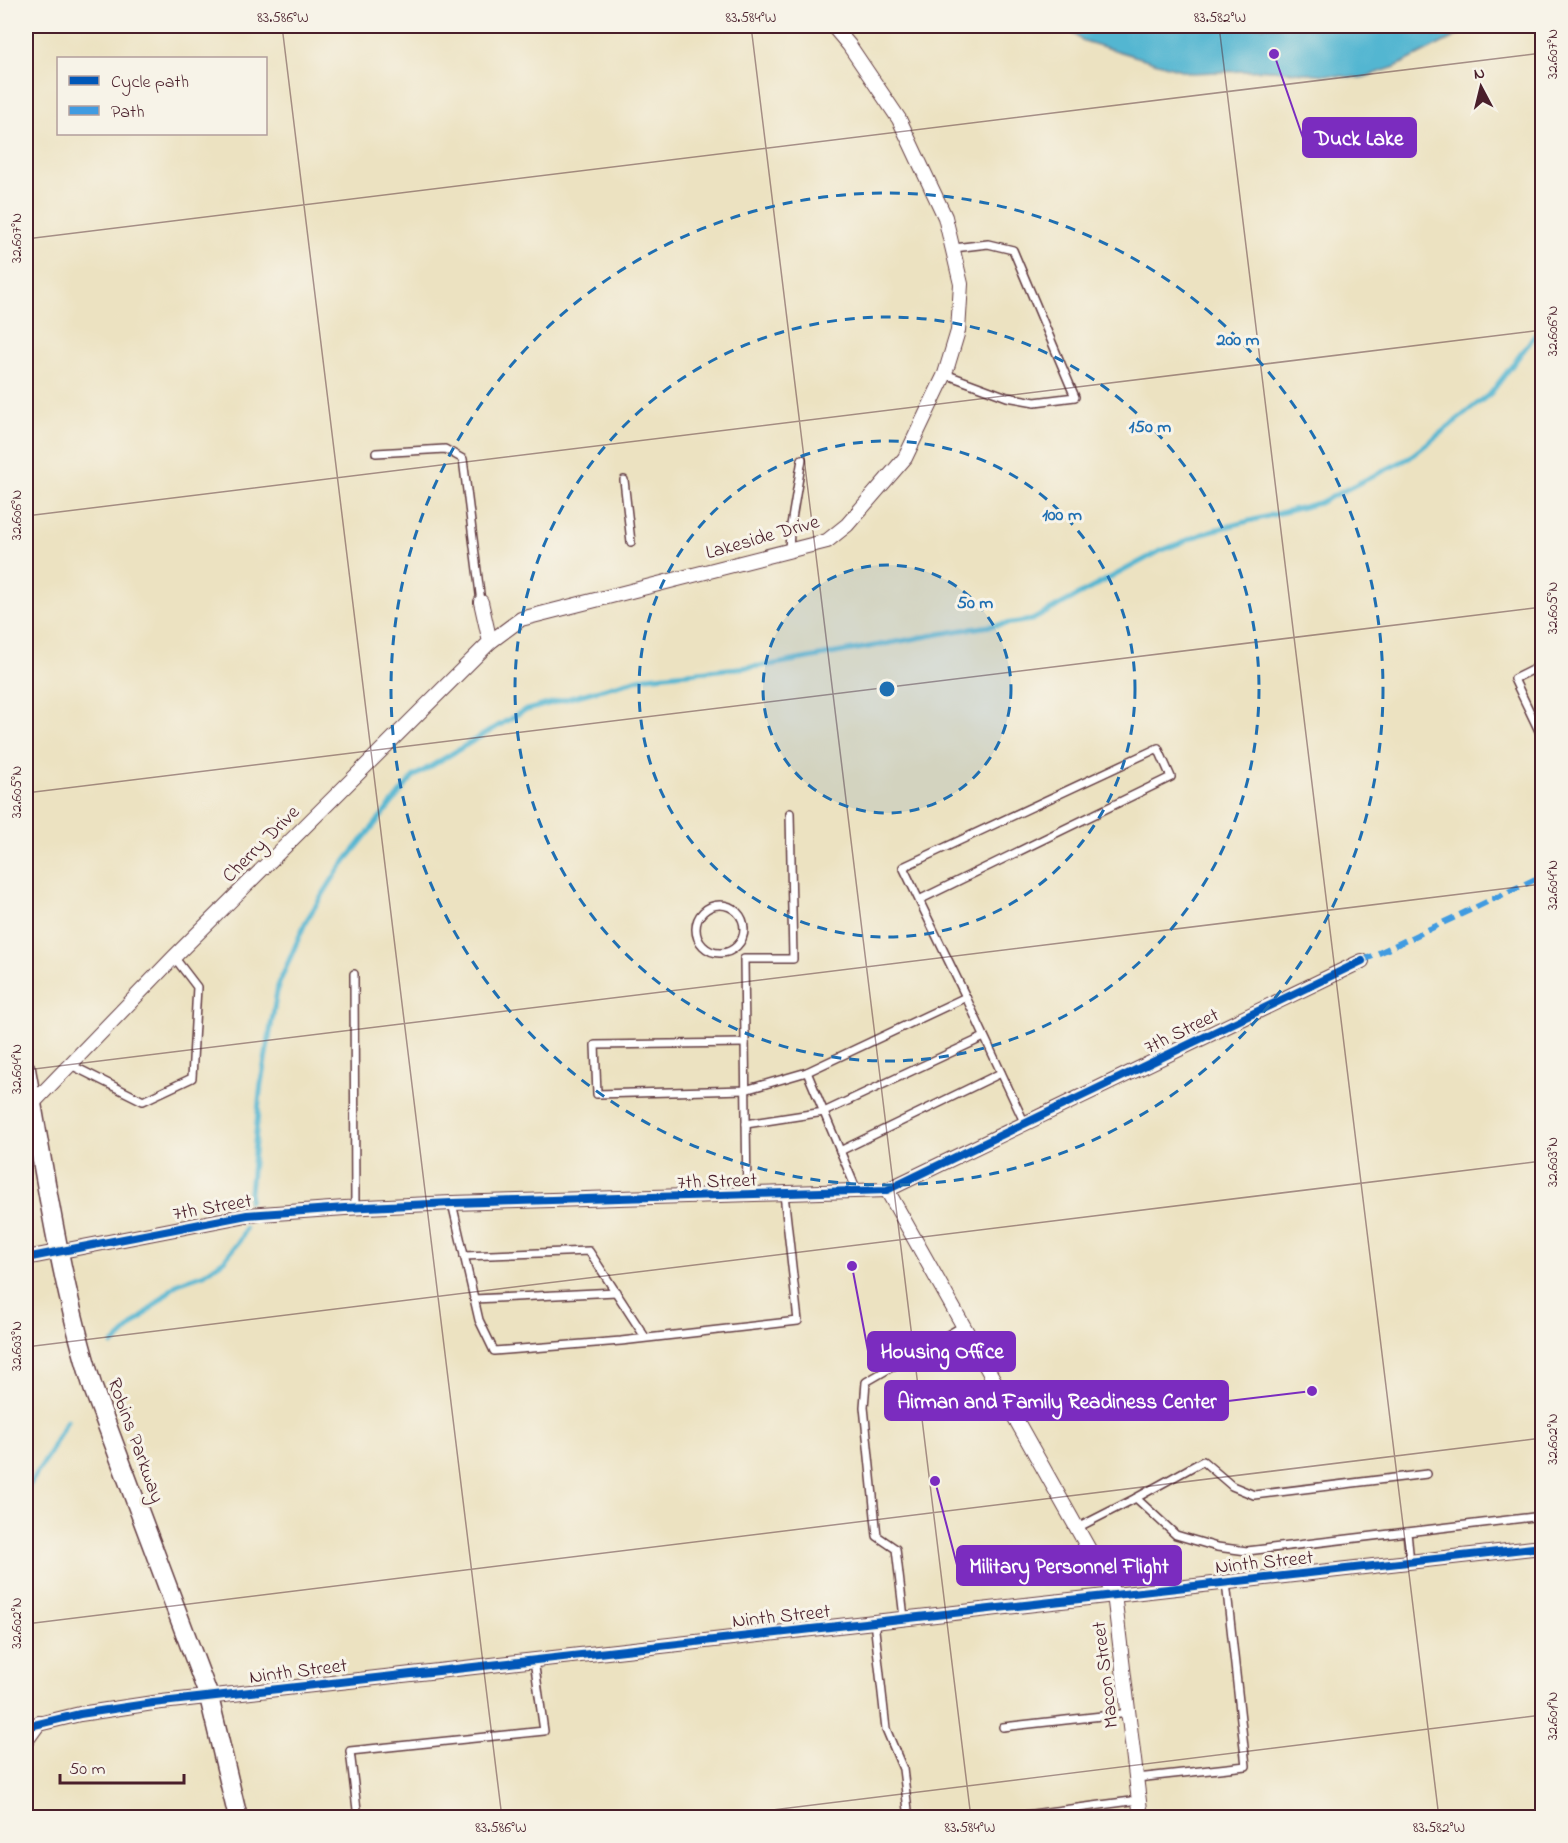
<svg xmlns="http://www.w3.org/2000/svg" width="1568" height="1843" font-family="'Indie Flower',sans-serif">
  <style>
    .water { fill: #53b6d1; stroke: #4e6a7e; stroke-width: 1.5 }
    .lines { fill: none; stroke-linecap: round; stroke-linejoin: round }
    .stream { stroke: #53b6d1; stroke-width: 5 }
    .lane-casing { stroke: #623c42; stroke-width: 10 }
    .street-casing { stroke: #623c42; stroke-width: 16 }
    .secondary-casing { stroke: #623c42; stroke-width: 21 }
    .lane { stroke: #fff; stroke-width: 7 }
    .street { stroke: #fff; stroke-width: 14 }
    .secondary { stroke: #fff; stroke-width: 18 }
    .quiet { stroke: #409be1; stroke-width: 6; stroke-dasharray: 12 6; stroke-linecap: butt }
    .cycleway-casing { stroke: #f7f3e8; stroke-width: 11 }
    .cycleway { stroke: #0057b8; stroke-width: 8 }
    .ticks { fill: none; stroke: #4a1f2b; stroke-width: 1.5; stroke-opacity: 0.45 }
    .ring { fill: none; stroke: #1f6fb2; stroke-width: 3; stroke-dasharray: 10 8 }
    .labels { text-anchor: middle; stroke-width: 6; stroke-linejoin: round; paint-order: stroke }
    .street-label { font-size: 20px; fill: #4a1f2b; stroke: #f7f3e8 }
    .centre { fill: #1f6fb2; stroke: #f7f3e8; stroke-width: 3 }
    .ring-label { font-size: 18px; text-anchor: middle; font-weight: bold; fill: #1f6fb2; stroke: #f7f3e8; stroke-width: 6; stroke-linejoin: round; paint-order: stroke }
    .leader { fill: none; stroke: #7b2cbf; stroke-width: 2 }
    .callout-dot { fill: #7b2cbf; stroke: #f7f3e8; stroke-width: 2 }
    .callout { fill: #7b2cbf; stroke: #7b2cbf; stroke-width: 2 }
    .callout-label { font-size: 21px; text-anchor: middle; font-weight: bold; fill: #fff }
    .neatline { fill: none; stroke: #4a1f2b; stroke-width: 2 }
    .ticks-label { font-size: 15px; text-anchor: middle; fill: #4a1f2b }
  </style>
  <rect width="100%" height="100%" fill="#f7f3e8"/>
  <filter id="ink" filterUnits="userSpaceOnUse"><feTurbulence type="fractalNoise" baseFrequency=".0167" numOctaves="2"/><feDisplacementMap in="SourceGraphic" scale="12" xChannelSelector="R" yChannelSelector="G"/><feConvolveMatrix kernelMatrix="1 2 1 2 8 2 1 2 1" color-interpolation-filters="sRGB"/></filter>
  <filter id="wash" filterUnits="userSpaceOnUse"><feTurbulence type="fractalNoise" baseFrequency=".008" numOctaves="4" result="noise"/><feDisplacementMap in="SourceGraphic" scale="24" xChannelSelector="R" yChannelSelector="G"/><feGaussianBlur stdDeviation="1.35" result="paint"/><feColorMatrix in="noise" values="0 0 0 0 0 0 0 0 0 0 0 0 0 0 0 0 0 1.4 0 .05"/><feComposite in="paint" operator="in"/></filter>
  <g filter="url(#wash)">
    <rect width="100%" height="100%" fill="#ece2c1"/>
    <path class="water" d="M1065 26H1476L1395 67 1362 78 1272 70 1191 73 1081 40Z"/>
    <g class="lines">
      <g class="stream">
        <path d="M249 1201 261 1083 278 986 306 921 339 869 413 777 523 711 646 677 770 665 956 631 1032 620 1160 551 1210 531 1319 503 1409 458 1491 393 1542 326"/>
        <path d="M112 1345 178 1283 204 1274 224 1260 240 1240 245 1229"/>
        <path d="M26 1491 51 1450 67 1420"/>
      </g>
    </g>
  </g>
  <g filter="url(#ink)">
    <g class="lines">
      <defs>
        <g id="lane">
          <path d="M945 374 1007 397 1035 402 1075 397 1013 250 988 244 954 248"/>
          <path d="M376 453 445 449 463 459 481 602"/>
          <path d="M624 480 631 542"/>
          <path d="M789 552 790 531 802 459"/>
          <path d="M1542 665 1514 679 1542 737"/>
          <path d="M919 900 1171 777 1158 748 903 867 966 997"/>
          <circle cx="720" cy="929" r="24"/>
          <path d="M354 974 355 1208"/>
          <path d="M745 1043 595 1045 597 1094 745 1090 807 1072 966 997 1025 1124"/>
          <path d="M71 1065 143 1101 192 1078 197 987 174 957"/>
          <path d="M807 1072 857 1191"/>
          <path d="M746 1124 824 1112 984 1037"/>
          <path d="M840 1151 1001 1073"/>
          <path d="M747 1196 744 959H793L790 813"/>
          <path d="M452 1203 479 1320 494 1351 621 1341 798 1321 784 1194"/>
          <path d="M464 1256 589 1251 645 1337"/>
          <path d="M474 1299 616 1292"/>
          <path d="M1136 1498 1203 1461 1232 1486 1254 1495 1427 1474"/>
          <path d="M1077 1528 1136 1498 1176 1535 1217 1547 1247 1551 1407 1532"/>
          <path d="M1410 1562 1407 1532 1542 1516"/>
          <path d="M904 1618 896 1549 877 1536 864 1407 866 1382 963 1326"/>
          <path d="M874 1621 886 1729 903 1769 909 1818"/>
          <path d="M1003 1727 1129 1713"/>
          <path d="M1137 1778 1246 1766 1226 1582"/>
          <path d="M358 1818 350 1751 544 1731 534 1660"/>
          <path d="M1001 1818 1139 1800"/>
        </g>
        <g id="street">
          <path d="M490 642 521 619 827 541 847 525 905 458 945 374 958 331 961 284 945 217 899 119 849 45 833 26"/>
          <path d="M32 1104 174 957 490 642 481 602"/>
          <path d="M887 1190 1114 1594 1141 1818"/>
          <path d="M26 1258 247 1215 345 1208 452 1203 887 1190 1362 961"/>
          <path d="M26 1727 80 1714 153 1703 1542 1547"/>
          <path d="M26 1741 39 1723"/>
        </g>
        <path id="secondary" d="M26 1069C45 1176 61 1285 93 1388L209 1697 238 1818"/>
      </defs>
      <use href="#lane" class="lane-casing"/>
      <use href="#street" class="street-casing"/>
      <use href="#secondary" class="secondary-casing"/>
      <use href="#lane" class="lane"/>
      <use href="#street" class="street"/>
      <use href="#secondary" class="secondary"/>
      <path class="quiet" d="M1362 961 1542 876"/>
      <defs>
        <g id="cycleway">
          <path d="M26 1258 247 1215 345 1208 452 1203 887 1190 1362 961"/>
          <path d="M26 1727 80 1714 153 1703 1542 1547"/>
        </g>
      </defs>
      <use href="#cycleway" class="cycleway-casing"/>
      <use href="#cycleway" class="cycleway"/>
    </g>
  </g>
  <path class="ticks" d="M282 26 502 1818M751 26 971 1818M1219 26 1439 1818M26 239 1542 53M26 516 1542 330M26 793 1542 607M26 1070 1542 884M26 1347 1542 1161M26 1624 1542 1438M26 1759 33 1818M707 1818 1542 1715"/>
  <circle cx="887" cy="689" r="124" fill="#1f6fb2" fill-opacity=".12"/>
  <g class="ring">
    <circle cx="887" cy="689" r="124"/>
    <circle cx="887" cy="689" r="248"/>
    <circle cx="887" cy="689" r="372"/>
    <circle cx="887" cy="689" r="496"/>
  </g>
  <g class="labels">
    <g class="street-label">
      <text transform="translate(762 536) rotate(-16)" y="7">Lakeside Drive</text>
      <text transform="translate(260 843) rotate(-45)" y="7">Cherry Drive</text>
      <text transform="translate(1181 1030) rotate(-26)" y="7">7th Street</text>
      <text transform="translate(717 1180) rotate(-2)" y="7">7th Street</text>
      <text transform="translate(212 1206) rotate(-10)" y="7">7th Street</text>
      <text transform="translate(137 1440) rotate(70)" y="7">Robins Parkway</text>
      <text transform="translate(1264 1561) rotate(-6)" y="7">Ninth Street</text>
      <text transform="translate(781 1615) rotate(-6)" y="7">Ninth Street</text>
      <text transform="translate(298 1670) rotate(-7)" y="7">Ninth Street</text>
      <text transform="translate(1104 1675) rotate(-97)" y="7">Macon Street</text>
    </g>
  </g>
  <circle cx="887" cy="689" r="9" class="centre"/>
  <g class="ring-label">
    <text x="1238" y="345">200 m</text>
    <text x="1150" y="432">150 m</text>
    <text x="1062" y="520">100 m</text>
    <text x="975" y="608">50 m</text>
  </g>
  <path class="leader" d="M1274 54L1303 138M852 1266L868 1351M1312 1391L1228 1401M935 1481L957 1565"/>
  <g class="callout-dot">
    <circle cx="1274" cy="54" r="6"/>
    <circle cx="852" cy="1266" r="6"/>
    <circle cx="1312" cy="1391" r="6"/>
    <circle cx="935" cy="1481" r="6"/>
  </g>
  <g class="callout">
    <rect x="1303" y="118" width="113" height="39" rx="6"/>
    <rect x="868" y="1332" width="147" height="39" rx="6"/>
    <rect x="885" y="1381" width="343" height="39" rx="6"/>
    <rect x="957" y="1546" width="224" height="39" rx="6"/>
  </g>
  <g class="callout-label">
    <text x="1359" y="145">Duck Lake</text>
    <text x="942" y="1358">Housing Office</text>
    <text x="1057" y="1408">Airman and Family Readiness Center</text>
    <text x="1069" y="1573">Military Personnel Flight</text>
  </g>
  <rect width="1568" height="1843" fill="none" stroke="#f7f3e8" stroke-width="66"/>
  <rect x="57" y="57" width="210" height="78" fill="#f7f3e8" stroke="#b29e9c" stroke-width="1.5"/>
  <rect x="69" y="76" width="30" height="9" fill="#0057b8" stroke="#b29e9c" stroke-width="1.5"/>
  <text x="111" y="87" font-size="18" fill="#4a1f2b">Cycle path</text>
  <rect x="69" y="106" width="30" height="9" fill="#409be1" stroke="#b29e9c" stroke-width="1.5"/>
  <text x="111" y="117" font-size="18" fill="#4a1f2b">Path</text>
  <g transform="translate(1481 87) rotate(353)" stroke="#f7f3e8" stroke-width="4.5" paint-order="stroke">
  <path d="M0-4.5L10 22L0 15L-10 22Z" fill="#4a1f2b"/>
  <text y="-9" font-size="16" font-weight="bold" text-anchor="middle" fill="#4a1f2b">N</text>
  </g>
  <path d="M60 1774v9h124v-9" fill="none" stroke="#4a1f2b" stroke-width="3"/>
  <text x="69" y="1774" font-size="18" fill="#4a1f2b" stroke="#f7f3e8" stroke-width="4.5" paint-order="stroke">50 m</text>
  <rect x="33" y="33" width="1502" height="1777" class="neatline"/>
  <g class="ticks-label">
    <text x="283" y="22">83.586°W</text>
    <text x="751" y="22">83.584°W</text>
    <text x="1220" y="22">83.582°W</text>
    <text transform="translate(1552 54) rotate(-90)" y="5">32.607°N</text>
    <text transform="translate(16 238) rotate(-90)" y="5">32.607°N</text>
    <text transform="translate(1552 331) rotate(-90)" y="5">32.606°N</text>
    <text transform="translate(16 515) rotate(-90)" y="5">32.606°N</text>
    <text transform="translate(1552 608) rotate(-90)" y="5">32.605°N</text>
    <text transform="translate(16 792) rotate(-90)" y="5">32.605°N</text>
    <text transform="translate(1552 885) rotate(-90)" y="5">32.604°N</text>
    <text transform="translate(16 1069) rotate(-90)" y="5">32.604°N</text>
    <text transform="translate(1552 1162) rotate(-90)" y="5">32.603°N</text>
    <text transform="translate(16 1346) rotate(-90)" y="5">32.603°N</text>
    <text transform="translate(1552 1439) rotate(-90)" y="5">32.602°N</text>
    <text transform="translate(16 1623) rotate(-90)" y="5">32.602°N</text>
    <text transform="translate(1552 1716) rotate(-90)" y="5">32.601°N</text>
    <text x="501" y="1832">83.586°W</text>
    <text x="970" y="1832">83.584°W</text>
    <text x="1439" y="1832">83.582°W</text>
  </g>
</svg>
